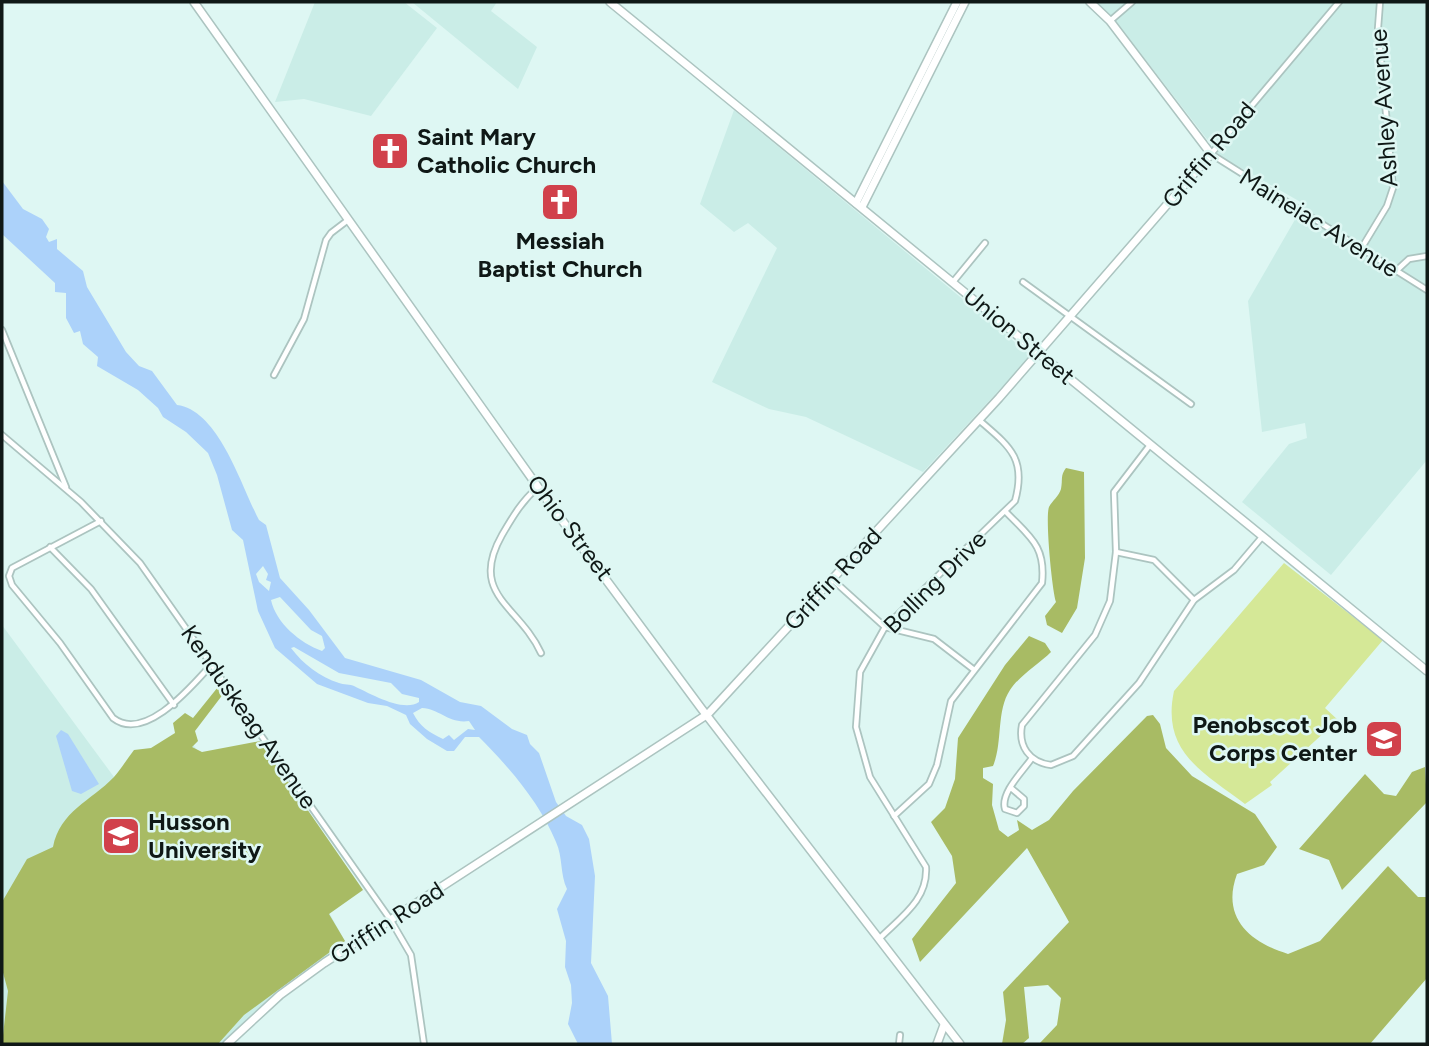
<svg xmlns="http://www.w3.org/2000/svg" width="1429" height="1046" font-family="Figtree,sans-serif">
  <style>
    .built { fill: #caede7 }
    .green { fill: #d5e897 }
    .forest { fill: #a8bb64 }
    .water { fill: #acd2fa; fill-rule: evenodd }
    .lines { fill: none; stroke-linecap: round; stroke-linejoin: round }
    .street-casing { stroke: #acc4c0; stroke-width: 8 }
    .secondary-casing { stroke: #acc4c0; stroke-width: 10 }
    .street { stroke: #fff; stroke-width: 4.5 }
    .secondary { stroke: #fff; stroke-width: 7 }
    .labels { text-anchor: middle; stroke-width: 5; stroke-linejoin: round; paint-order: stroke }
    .street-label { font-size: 24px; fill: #0f1816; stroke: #def7f3 }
    .poi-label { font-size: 24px; font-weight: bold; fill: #0f1816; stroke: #def7f3; text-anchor: start }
  </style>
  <rect width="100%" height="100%" fill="#def7f3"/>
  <g class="built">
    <path d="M315 2H404L437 28 371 116 304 99 275 102Z"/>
    <path d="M412 2H497L491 11 537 47 518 89Z"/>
    <path d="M1088 2H1427V460L1331 575 1242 502 1289 444 1307 438 1305 423 1262 432 1248 301 1304 204 1220 156 1121 28Z"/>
    <path d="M734 110 1028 353 1027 360 923 472 806 417 769 409 712 382 777 248 748 223 734 232 700 204Z"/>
    <path d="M2 625 114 777 185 735 327 909 346 943 277 992 221 1044H2Z"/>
  </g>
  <path class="green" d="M1284 563 1383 640 1325 708 1338 720 1270 782 1272 785 1245 804C1203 772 1161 752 1174 691Z"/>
  <g class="forest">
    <path d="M1066 468 1084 472 1085 558 1077 608 1062 633 1047 625 1045 616 1056 602C1052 590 1045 517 1049 507 1052 501 1059 496 1061 489 1063 479 1060 476 1066 468Z"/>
    <path d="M1029 636 1045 643 1051 652C1039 664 1019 676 1010 690 996 711 1003 743 993 766L983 768V778L993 784 992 805 999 830 1008 837 1019 830 1017 820 1032 830 1049 820 1073 791 1147 716 1153 715 1160 724 1166 748 1192 776 1255 814 1277 847 1264 865 1237 874C1221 917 1249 942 1288 954L1320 941 1388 866 1418 897H1427V978L1370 1044H1039L1057 1025 1061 998 1048 985 1024 987 1029 1038 1022 1044H1002L1006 1020 1003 992 1069 922 1027 848 920 962 912 939 956 883 952 856 931 822 945 808 955 779 958 738 1005 665Z"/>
    <path d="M222 682 227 689 195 731 198 741 192 747 202 752 260 741 363 890 329 914 345 941 244 1015 218 1044H2L8 991 2 969V902L27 859 53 847C60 811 91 801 114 777 121 769 127 759 134 750L151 748 175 733 173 723 185 713 193 718Z"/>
    <path d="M1425 767 1427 802 1342 890 1329 860 1299 849 1365 774 1384 794 1396 796 1412 772Z"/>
  </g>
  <g class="water">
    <path d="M2 181 23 209 42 219 49 229 46 237 49 242 57 239V249L83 271 87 287 126 352 139 366 152 371 177 405C219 410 242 488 259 520L266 525 280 578 309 610 345 658 421 680 460 702 481 706 512 729 527 735 530 744 539 753 556 802 566 816 582 825 589 839 595 876 591 963 608 996 612 1044H578L568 1024 572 1003 571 985 565 967 566 941 557 909 567 889C560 875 563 857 556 842 540 803 509 767 479 737H465L454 751H447L427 739 410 724 406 715 387 706 368 703 317 684 275 648 258 611 243 540 232 530 217 475 208 453 186 432 163 417 158 408 138 390 97 366 98 357 83 344 80 331 74 333 66 318V293L55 292V283L2 234ZM263 566 268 574 266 580 271 582 269 591 259 582 256 574ZM280 597 311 630 322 636 325 648 322 651C300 643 276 623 271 600ZM294 647 339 673 391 683 402 694 419 698V702C403 713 369 693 354 686 351 684 343 685 339 683 320 677 303 664 291 648ZM422 708C440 709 449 724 469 721L475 730 468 729 454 740 449 735 443 739C429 732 420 727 413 713Z"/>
    <path d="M61 730 68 734 99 784 81 794 72 791 56 736Z"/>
  </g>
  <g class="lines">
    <defs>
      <g id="street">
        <path d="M1339 2 1211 154 1427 290"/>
        <path d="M1110 21 1132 2"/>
        <path d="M1361 249 1387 206 1393 188 1378 28 1380 2"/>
        <path d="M1396 271 1409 259 1427 256"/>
        <path d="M953 282 985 243"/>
        <path d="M1023 282 1191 404"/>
        <path d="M2 330 66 487"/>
        <path d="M274 375 304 319 326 240 331 233 348 220"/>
        <path d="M2 435 81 502 140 563 390 919 411 955 424 1044"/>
        <path d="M1150 445 1114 492 1116 552 1110 601 1095 635 1022 725C1018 746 1029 762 1051 765L1073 756 1139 683 1194 600 1234 570 1262 537"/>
        <path d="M538 487C522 501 513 516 502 535 468 595 519 605 541 653"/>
        <path d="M101 521 12 568 9 576 12 585 60 643 113 718C145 743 192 686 212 664"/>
        <path d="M50 547 91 589 174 705"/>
        <path d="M1116 552 1154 560 1194 600"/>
        <path d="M833 580 885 627 934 639 973 669"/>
        <path d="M1011 788 1024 799V806L1017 813 1005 809C1000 793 1023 771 1032 758"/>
        <path d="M894 816 929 784 937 765 951 701 1042 583C1046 546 1030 537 1006 512"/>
        <path d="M879 939C901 917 928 900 926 867L870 777 856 727 860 672 885 627 1015 501C1027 458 1009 446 979 420"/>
        <path d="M899 1044 900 1035"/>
      </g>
      <g id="secondary">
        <path d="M194 2 550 504 701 708 960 1044"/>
        <path d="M610 2 1427 671"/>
        <path d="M856 203 957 2"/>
        <path d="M862 207 965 2"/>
        <path d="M227 1044 280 995 324 963 708 714 999 398 1211 154 1110 21 1090 2"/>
        <path d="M937 1044 944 1025"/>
      </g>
    </defs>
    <use href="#street" class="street-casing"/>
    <use href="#secondary" class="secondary-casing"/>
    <use href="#street" class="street"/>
    <use href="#secondary" class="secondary"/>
  </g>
  <defs>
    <symbol id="church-square" viewBox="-11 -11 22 22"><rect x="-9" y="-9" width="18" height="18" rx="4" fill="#d1414b" stroke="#def7f3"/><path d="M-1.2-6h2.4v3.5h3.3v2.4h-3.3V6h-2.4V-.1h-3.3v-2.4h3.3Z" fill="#fff"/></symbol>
    <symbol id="university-square" viewBox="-11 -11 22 22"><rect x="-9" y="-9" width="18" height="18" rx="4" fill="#d1414b" stroke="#def7f3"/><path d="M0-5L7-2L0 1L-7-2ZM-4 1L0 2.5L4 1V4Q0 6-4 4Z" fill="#fff"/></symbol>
  </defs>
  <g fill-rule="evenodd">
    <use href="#church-square" x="368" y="129" width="44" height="44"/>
    <use href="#church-square" x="538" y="180" width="44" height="44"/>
    <use href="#university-square" x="1362" y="717" width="44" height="44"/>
    <use href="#university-square" x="99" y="814" width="44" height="44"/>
  </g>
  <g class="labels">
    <g class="street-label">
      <text transform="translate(1384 108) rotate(-94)" y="8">Ashley Avenue</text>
      <text transform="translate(1209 155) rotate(-50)" y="8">Griffin Road</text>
      <text transform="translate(1319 223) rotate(32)" y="8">Maineiac Avenue</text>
      <text transform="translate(1019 336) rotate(40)" y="8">Union Street</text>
      <text transform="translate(570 528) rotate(53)" y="8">Ohio Street</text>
      <text transform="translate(833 579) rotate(-47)" y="8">Griffin Road</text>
      <text transform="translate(935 582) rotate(-45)" y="8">Bolling Drive</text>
      <text transform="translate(249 717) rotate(55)" y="8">Kenduskeag Avenue</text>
      <text transform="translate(387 923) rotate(-33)" y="8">Griffin Road</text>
    </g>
    <g class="poi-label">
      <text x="417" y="145">Saint Mary<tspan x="417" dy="28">Catholic Church</tspan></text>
      <text x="560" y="249" text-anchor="middle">Messiah<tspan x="560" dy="28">Baptist Church</tspan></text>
      <text x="1357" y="733" text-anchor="end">Penobscot Job<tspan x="1357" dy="28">Corps Center</tspan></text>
      <text x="148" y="830">Husson<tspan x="148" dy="28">University</tspan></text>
    </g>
  </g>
  <rect width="1429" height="1046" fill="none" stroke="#0f1816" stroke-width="7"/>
</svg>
